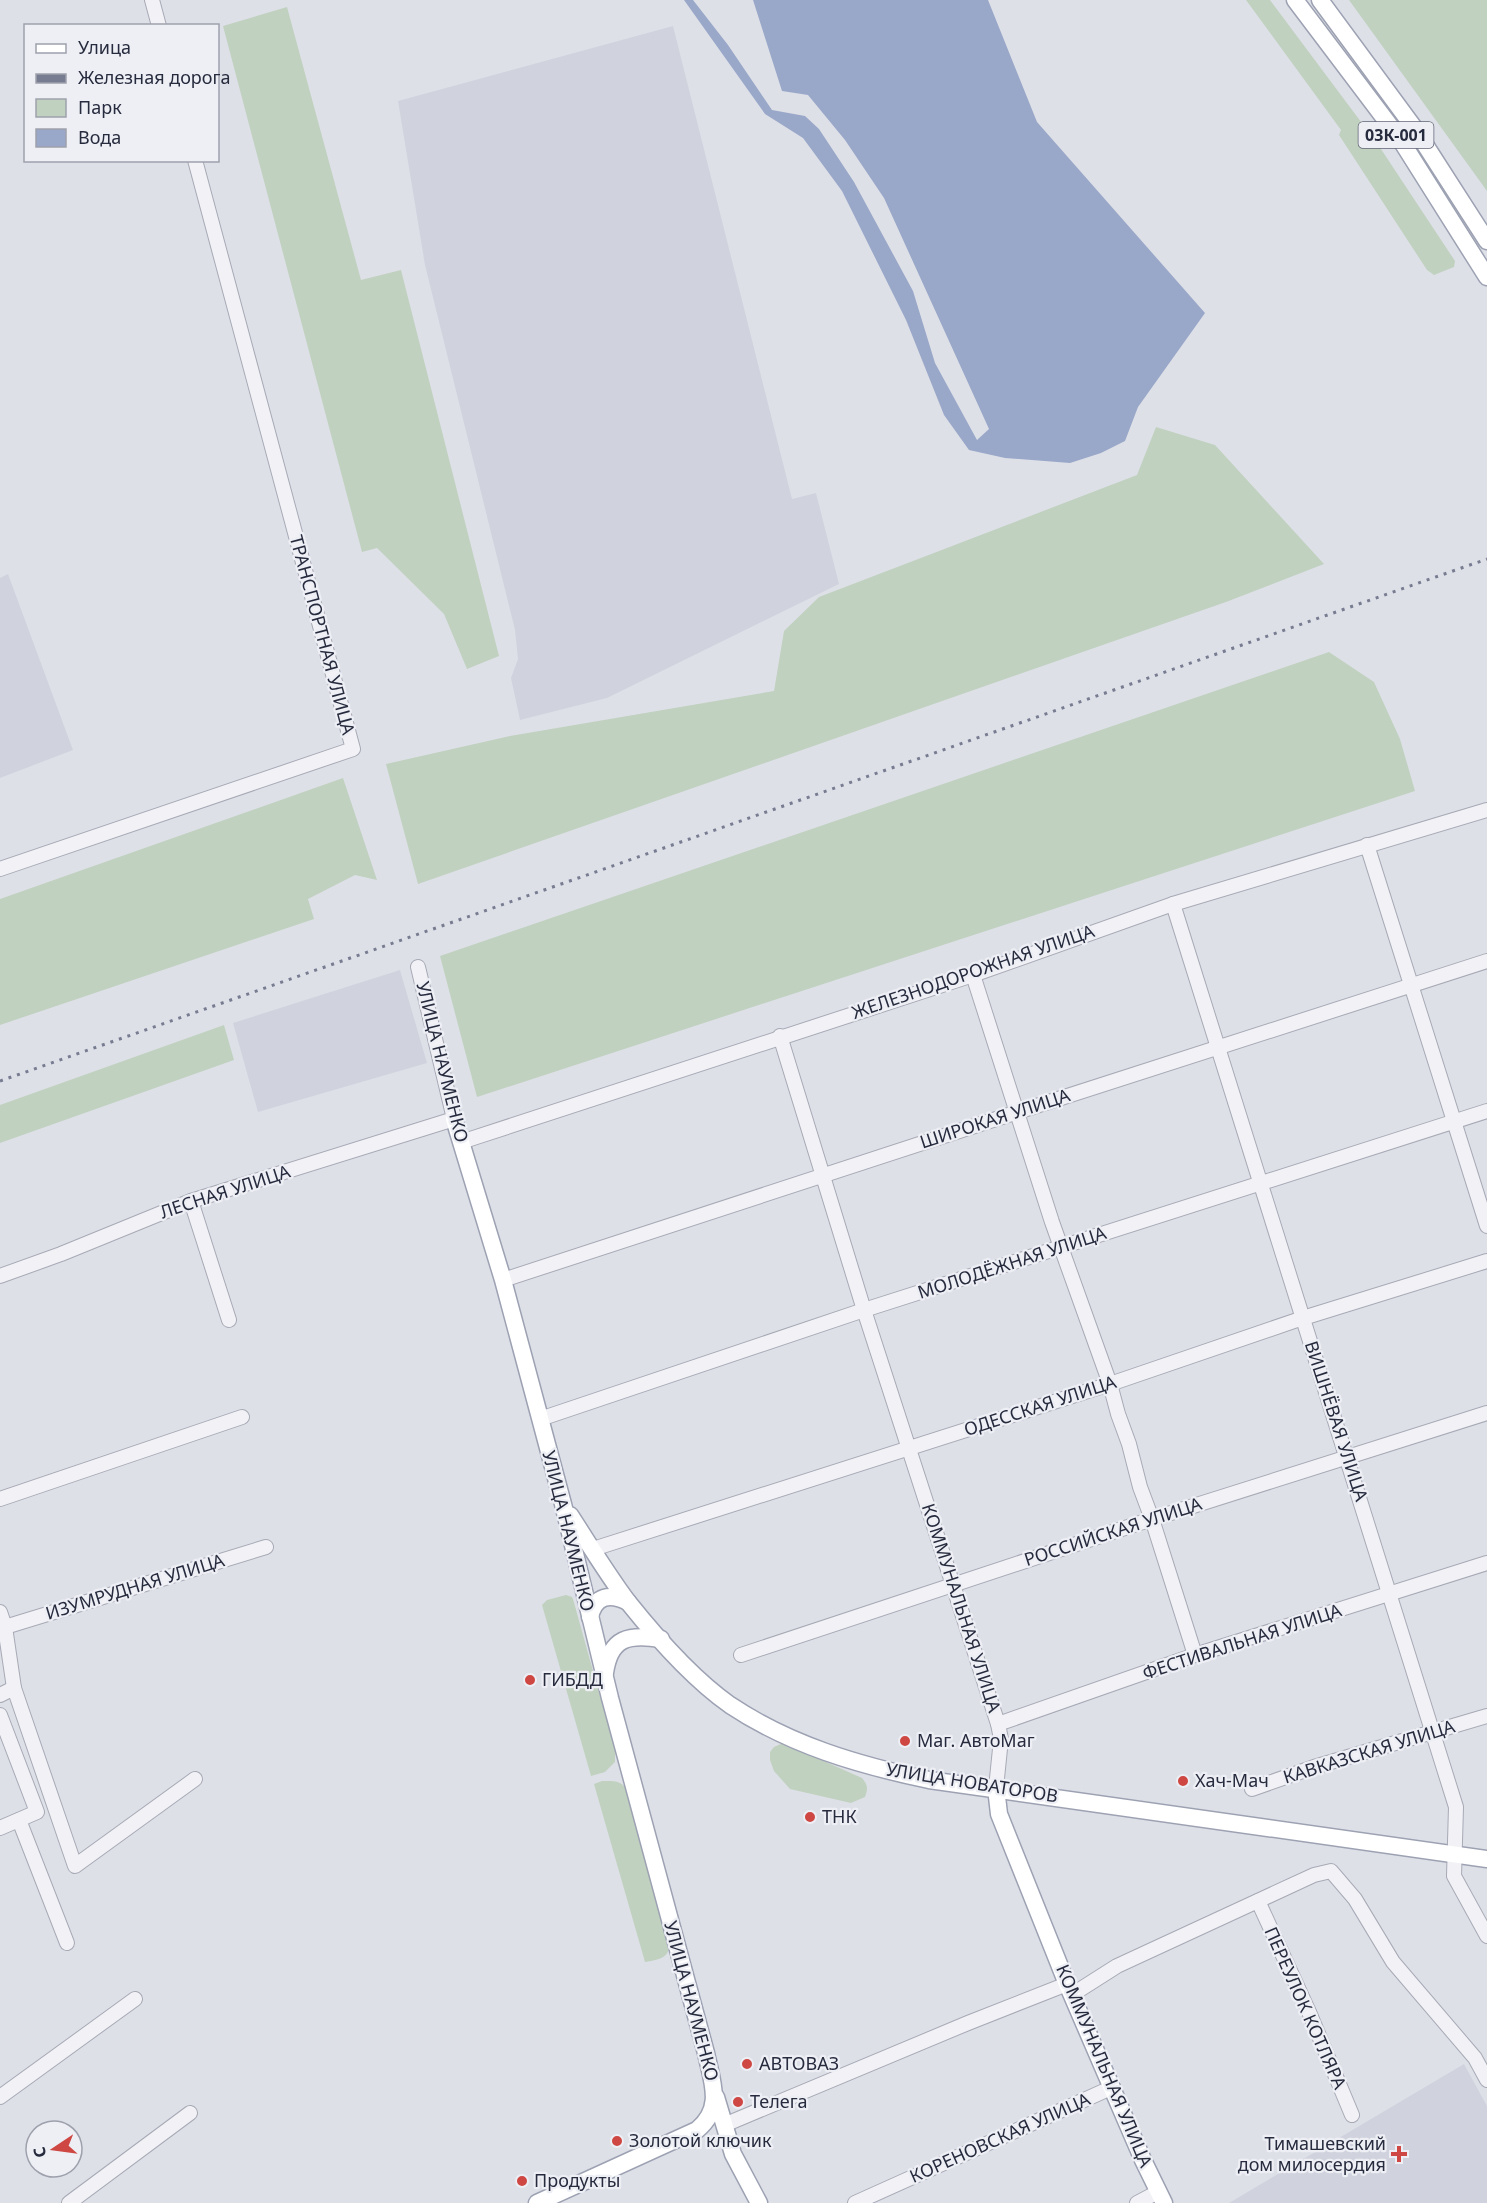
<svg xmlns="http://www.w3.org/2000/svg" width="1487" height="2203" font-family="'Noto Sans',sans-serif">
  <style>
    .built { fill: #d0d2dd }
    .green { fill: #c0d1bf }
    .water { fill: #99a7c8 }
    .lines { fill: none; stroke-linecap: round; stroke-linejoin: round }
    .minor-casing { stroke: #a7aab5; stroke-width: 16 }
    .major-casing { stroke: #9da2b3; stroke-width: 19 }
    .minor { stroke: #f1f1f6; stroke-width: 14 }
    .major { stroke: #fff; stroke-width: 16 }
    .rail { stroke: #777c91; stroke-width: 3; stroke-dasharray: 3 6; stroke-linecap: butt }
    .poi-dot { fill: #ce4742; stroke: #edeff5; stroke-width: 2 }
    .labels { text-anchor: middle; stroke-width: 4.5; stroke-linejoin: round; paint-order: stroke }
    .shield { fill: #edeff5; stroke: #626675; stroke-width: 1.5 }
    .shield-label { font-size: 16px; font-weight: bold; fill: #272b3e }
    .street-label { font-size: 18px; fill: #272b3e; stroke: #edeff5 }
    .poi-label { font-size: 18px; fill: #272b3e; stroke: #edeff5; text-anchor: start }
  </style>
  <rect width="100%" height="100%" fill="#dee0e8"/>
  <g class="built">
    <path d="M673 26 792 499 816 493 839 584 607 698 520 720 511 678 518 659 515 630 425 265 398 101Z"/>
    <path d="M8 574 73 750 0 778V578Z"/>
    <path d="M400 970 427 1063 258 1112 233 1023Z"/>
    <path d="M1464 2064 1487 2106V2203H1229Z"/>
  </g>
  <g class="green">
    <path d="M1246 0H1270L1379 146 1455 261 1454 267 1434 275 1427 270 1339 135 1341 130Z"/>
    <path d="M1349 0H1487V191Z"/>
    <path d="M287 7 361 280 401 270 499 656 467 669 444 614 377 548 362 552 223 26Z"/>
    <path d="M1156 427 1215 445 1324 564 1226 602 418 884 386 764 510 736 774 691 784 631 819 597 1137 475Z"/>
    <path d="M1329 652 1374 682 1400 739 1415 791 477 1097 440 956Z"/>
    <path d="M343 778 377 880 355 875 308 899 314 919 0 1025V899Z"/>
    <path d="M224 1025 234 1060 0 1143V1105Z"/>
    <path d="M566 1595 572 1597 573 1599 615 1750V1762L605 1772 591 1776 542 1605 547 1600Z"/>
    <path d="M783 1743 862 1778C868 1785 868 1789 865 1797L851 1803 790 1789 774 1771 770 1760V1752L774 1747Z"/>
    <path d="M602 1781C615 1781 622 1780 628 1792L669 1947C668 1959 656 1960 645 1962L594 1784Z"/>
  </g>
  <path class="water" d="M684 0H693L728 45 772 110 805 116 819 129 854 182 913 291 935 363 977 440 989 429 884 198 845 140 808 95 782 91 753 0H988L1037 122 1205 313 1138 407 1125 441 1101 453 1070 463 1005 458 969 450 944 415 906 320 842 191 803 138 765 114Z"/>
  <g class="lines">
    <defs>
      <g id="minor">
        <path d="M152 0 159 26"/>
        <path d="M1367 845 1487 1226"/>
        <path d="M0 869 353 749 195 160"/>
        <path d="M1173 904 1456 1807 1454 1876 1487 1936"/>
        <path d="M973 975 1052 1222 1110 1384 1118 1414 1129 1444 1140 1487 1152 1519 1195 1655"/>
        <path d="M780 1036 864 1310 998 1724 1001 1739 996 1788"/>
        <path d="M461 1142 973 975 1173 904 1487 810"/>
        <path d="M191 1201 229 1320"/>
        <path d="M0 1276 61 1254 191 1201 454 1119 418 967"/>
        <path d="M503 1280C830 1171 1159 1067 1487 961"/>
        <path d="M540 1419 864 1310 1487 1111"/>
        <path d="M0 1499 242 1417"/>
        <path d="M593 1549 1110 1384 1303 1318 1487 1261"/>
        <path d="M0 1612 5 1627 14 1688 75 1866 195 1779"/>
        <path d="M5 1627 266 1547"/>
        <path d="M741 1655 1152 1519 1487 1413"/>
        <path d="M0 1695 14 1688"/>
        <path d="M0 1715 37 1812 0 1828"/>
        <path d="M998 1724 1195 1655 1487 1563"/>
        <path d="M1252 1789 1314 1767 1487 1716"/>
        <path d="M19 1820 67 1943"/>
        <path d="M1258 1901 1309 2012 1352 2115"/>
        <path d="M1073 1994 1117 1966 1314 1875 1331 1871 1355 1899 1393 1962 1475 2058 1487 2080"/>
        <path d="M0 2097 135 1999"/>
        <path d="M724 2125 968 2023 1067 1984"/>
        <path d="M69 2203 190 2113"/>
        <path d="M855 2203 1113 2087"/>
        <path d="M1137 2203 1158 2192"/>
      </g>
      <g id="major">
        <path d="M1295 0 1400 139 1487 277"/>
        <path d="M1320 0 1415 129 1487 241"/>
        <path d="M454 1119 503 1280 563 1504 610 1698 706 2053C712 2082 724 2108 697 2130L537 2203"/>
        <path d="M570 1515C589 1544 607 1574 628 1602 656 1637 693 1679 730 1705 790 1745 858 1765 929 1780L1487 1859"/>
        <path d="M590 1617C595 1595 610 1593 628 1602"/>
        <path d="M605 1673C610 1637 629 1634 661 1639"/>
        <path d="M996 1788 999 1814 1067 1984 1143 2160 1164 2203"/>
        <path d="M716 2097 733 2154 759 2203"/>
      </g>
    </defs>
    <use href="#minor" class="minor-casing"/>
    <use href="#major" class="major-casing"/>
    <use href="#minor" class="minor"/>
    <use href="#major" class="major"/>
    <path class="rail" d="M0 1081 1487 559"/>
  </g>
  <g class="poi-dot">
    <circle cx="530" cy="1680" r="6"/>
    <circle cx="905" cy="1741" r="6"/>
    <circle cx="1183" cy="1781" r="6"/>
    <circle cx="810" cy="1817" r="6"/>
    <circle cx="747" cy="2064" r="6"/>
    <circle cx="738" cy="2102" r="6"/>
    <circle cx="617" cy="2141" r="6"/>
    <path d="M1396 2145h6v6h6v6h-6v6h-6v-6h-6v-6h6z"/>
    <circle cx="522" cy="2181" r="6"/>
  </g>
  <g class="labels">
    <rect class="shield" x="1358.5" y="122" width="75" height="26" rx="4.5"/>
    <g class="shield-label">
      <text x="1396" y="141">03К-001</text>
    </g>
    <g class="street-label">
      <text transform="translate(322 635) rotate(75)" y="6">ТРАНСПОРТНАЯ УЛИЦА</text>
      <text transform="translate(973 972) rotate(-19)" y="6">ЖЕЛЕЗНОДОРОЖНАЯ УЛИЦА</text>
      <text transform="translate(442 1062) rotate(76)" y="6">УЛИЦА НАУМЕНКО</text>
      <text transform="translate(995 1119) rotate(-18)" y="6">ШИРОКАЯ УЛИЦА</text>
      <text transform="translate(225 1192) rotate(-18)" y="6">ЛЕСНАЯ УЛИЦА</text>
      <text transform="translate(1012 1263) rotate(-18)" y="6">МОЛОДЁЖНАЯ УЛИЦА</text>
      <text transform="translate(1040 1406) rotate(-18)" y="6">ОДЕССКАЯ УЛИЦА</text>
      <text transform="translate(1336 1421) rotate(72)" y="6">ВИШНЁВАЯ УЛИЦА</text>
      <text transform="translate(568 1531) rotate(76)" y="6">УЛИЦА НАУМЕНКО</text>
      <text transform="translate(1113 1532) rotate(-18)" y="6">РОССИЙСКАЯ УЛИЦА</text>
      <text transform="translate(135 1587) rotate(-17)" y="6">ИЗУМРУДНАЯ УЛИЦА</text>
      <text transform="translate(961 1608) rotate(72)" y="6">КОММУНАЛЬНАЯ УЛИЦА</text>
      <text transform="translate(1242 1642) rotate(-18)" y="6">ФЕСТИВАЛЬНАЯ УЛИЦА</text>
      <text transform="translate(1369 1752) rotate(-17)" y="6">КАВКАЗСКАЯ УЛИЦА</text>
      <text transform="translate(972 1783) rotate(9)" y="6">УЛИЦА НОВАТОРОВ</text>
      <text transform="translate(691 2001) rotate(75)" y="6">УЛИЦА НАУМЕНКО</text>
      <text transform="translate(1305 2008) rotate(66)" y="6">ПЕРЕУЛОК КОТЛЯРА</text>
      <text transform="translate(1104 2066) rotate(67)" y="6">КОММУНАЛЬНАЯ УЛИЦА</text>
      <text transform="translate(1000 2138) rotate(-24)" y="6">КОРЕНОВСКАЯ УЛИЦА</text>
    </g>
    <g class="poi-label">
      <text x="542" y="1686">ГИБДД</text>
      <text x="917" y="1747">Маг. АвтоМаг</text>
      <text x="1195" y="1787">Хач-Мач</text>
      <text x="822" y="1823">ТНК</text>
      <text x="759" y="2070">АВТОВАЗ</text>
      <text x="750" y="2108">Телега</text>
      <text x="629" y="2147">Золотой ключик</text>
      <text x="1386" y="2150" text-anchor="end">Тимашевский<tspan x="1386" dy="21">дом милосердия</tspan></text>
      <text x="534" y="2187">Продукты</text>
    </g>
  </g>
  <rect x="24" y="24" width="195" height="138" fill="#edeff5" stroke="#9ea1ac" stroke-width="1.5"/>
  <rect x="36" y="44" width="30" height="9" fill="#ffffff" stroke="#9ea1ac" stroke-width="1.5"/>
  <text x="78" y="54" font-size="18" fill="#272b3e">Улица</text>
  <rect x="36" y="74" width="30" height="9" fill="#777c91" stroke="#9ea1ac" stroke-width="1.5"/>
  <text x="78" y="84" font-size="18" fill="#272b3e">Железная дорога</text>
  <rect x="36" y="99" width="30" height="18" fill="#c0d1bf" stroke="#9ea1ac" stroke-width="1.5"/>
  <text x="78" y="114" font-size="18" fill="#272b3e">Парк</text>
  <rect x="36" y="129" width="30" height="18" fill="#99a7c8" stroke="#9ea1ac" stroke-width="1.5"/>
  <text x="78" y="144" font-size="18" fill="#272b3e">Вода</text>
  <g transform="translate(54 2149) rotate(257)"><circle r="28" fill="#edeff5" stroke="#9ea1ac" stroke-width="1.5"/>
  <path d="M0-4.5L10 22L0 15L-10 22Z" fill="#ce4742"/>
  <text y="-9" font-size="16" font-weight="bold" text-anchor="middle" fill="#272b3e">С</text>
  </g>
</svg>
